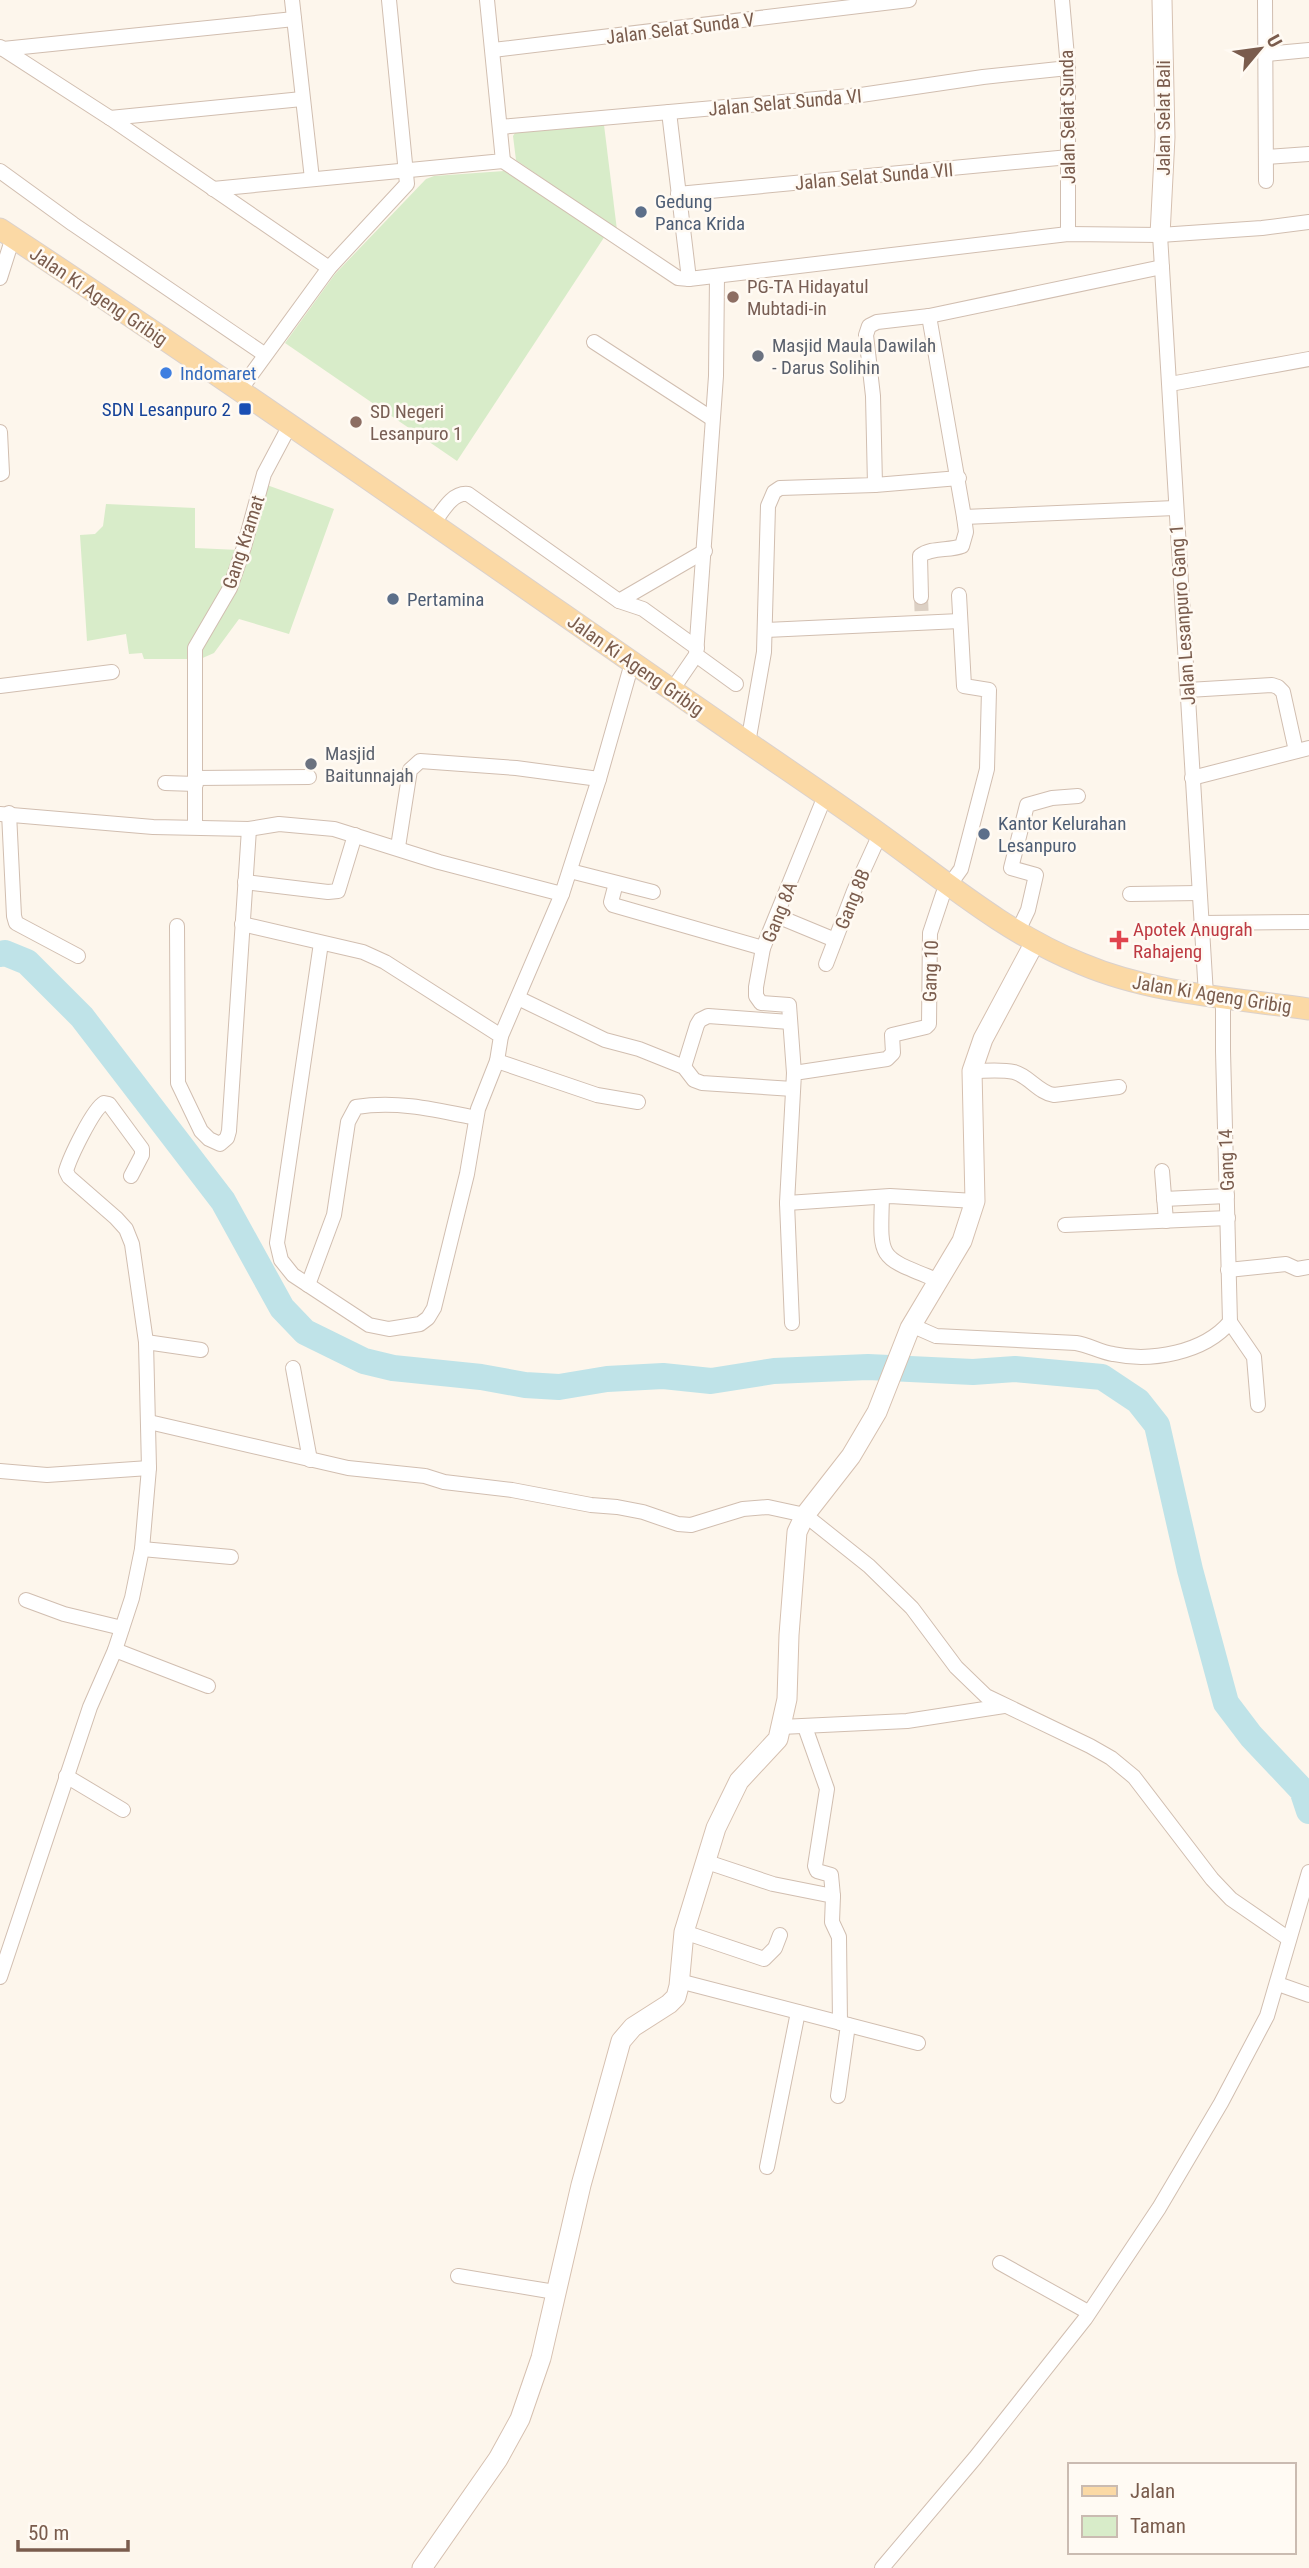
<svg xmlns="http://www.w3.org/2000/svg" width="1309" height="2568" font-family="'Roboto Condensed',sans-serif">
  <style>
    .green { fill: #d8ecc9 }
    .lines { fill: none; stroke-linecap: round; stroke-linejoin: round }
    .river { stroke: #bfe3e8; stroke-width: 26 }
    .street-tunnel { stroke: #dcd0c4; stroke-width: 14; stroke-dasharray: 14 7; stroke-linecap: butt }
    .street-casing { stroke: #d1beb0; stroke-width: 16 }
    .secondary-casing { stroke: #d6c0b0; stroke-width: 21 }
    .primary-casing { stroke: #dad1cd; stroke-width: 23 }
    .street { stroke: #fff; stroke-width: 14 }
    .secondary { stroke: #fff; stroke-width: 19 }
    .primary { stroke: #fbd9a5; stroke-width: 21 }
    .service-dot { fill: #5c6f8a; stroke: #fffaf3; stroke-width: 2.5 }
    .education-dot { fill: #8d6e63; stroke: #fffaf3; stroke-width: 2.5 }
    .worship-dot { fill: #6b7280; stroke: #fffaf3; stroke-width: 2.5 }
    .shop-dot { fill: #3f7fe0; stroke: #fffaf3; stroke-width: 2.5 }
    .transit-dot { fill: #1a4fb4; stroke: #fffaf3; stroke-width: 2.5 }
    .health-dot { fill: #e0444e; stroke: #fffaf3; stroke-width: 2.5 }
    .labels { text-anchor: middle; stroke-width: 5; stroke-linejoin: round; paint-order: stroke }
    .street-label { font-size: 19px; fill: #7a5c4d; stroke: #fffaf3 }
    .service-label { font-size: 19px; fill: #4e5e75; stroke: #fffaf3; text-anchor: start }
    .education-label { font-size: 19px; fill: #785e54; stroke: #fffaf3; text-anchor: start }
    .worship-label { font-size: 19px; fill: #5b616d; stroke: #fffaf3; text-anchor: start }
    .shop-label { font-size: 19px; fill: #366cbe; stroke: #fffaf3; text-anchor: start }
    .transit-label { font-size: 19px; fill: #164399; stroke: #fffaf3; text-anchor: end }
    .health-label { font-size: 19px; fill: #be3a42; stroke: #fffaf3; text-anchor: start }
  </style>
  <rect width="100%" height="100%" fill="#fdf6ec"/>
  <g class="green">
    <path d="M604 125 617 230 516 160 513 136 515 133Z"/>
    <path d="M504 171 605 236 457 461 285 343 335 274 426 179 434 176Z"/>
    <path d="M264 484 334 509 289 634 239 619 214 653 198 660Z"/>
    <path d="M106 504 195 508V548L239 550 228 583 190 659H144L142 653 129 654 126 634 87 641 80 535 95 534 103 526Z"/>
  </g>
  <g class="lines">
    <path class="river" d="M0 954 5 953 27 962 82 1017 223 1201 282 1308 305 1332 364 1361 393 1368 481 1377 525 1385 559 1387 607 1379 663 1376 711 1381 774 1371 868 1367 973 1372 1015 1369 1102 1377 1138 1401 1157 1425 1190 1570 1226 1703 1251 1736 1302 1790 1309 1811"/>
    <path class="street-tunnel" d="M921 597 922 622"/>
    <defs>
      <g id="street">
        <path d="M292 0 312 179"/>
        <path d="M1062 0 1068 68V234"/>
        <path d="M1265 0 1266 181"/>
        <path d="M0 47 110 118 329 268"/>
        <path d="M3 49 294 19"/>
        <path d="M493 50 909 0"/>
        <path d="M1266 54 1309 50"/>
        <path d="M669 112 689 279"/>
        <path d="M110 118 302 99"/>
        <path d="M500 127 861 95 983 77 1068 68"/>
        <path d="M1266 157 1309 154"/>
        <path d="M503 161 678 278 689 279 1068 234 1160 235 1262 228 1309 222"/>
        <path d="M0 171 73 224 264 354"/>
        <path d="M213 189 503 161 487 0"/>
        <path d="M678 194 1069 157"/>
        <path d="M1160 235 1206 995"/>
        <path d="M0 278 13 237"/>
        <path d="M929 316 964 517 1175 508"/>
        <path d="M594 342 711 418"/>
        <path d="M1170 384 1309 359"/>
        <path d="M240 390 329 268 407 184 389 0"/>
        <path d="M0 432 2 473 0 474"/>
        <path d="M875 485 959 478"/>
        <path d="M433 524C442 512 452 492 468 494L619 601 643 609 697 648"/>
        <path d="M921 597 920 556C931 547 949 551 962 546L966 532 964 517"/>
        <path d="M619 601 705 551"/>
        <path d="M766 630 960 621"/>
        <path d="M696 655 736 684"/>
        <path d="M0 686 112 672"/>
        <path d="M672 690 696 655 716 376 717 276"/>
        <path d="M1188 690 1272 685 1278 687 1283 692 1296 751"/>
        <path d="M748 743 764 652 768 506 774 492 780 488 875 485 873 396 866 335 869 326 877 322 929 316 1162 267"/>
        <path d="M196 778 309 777"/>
        <path d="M1192 778 1309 748"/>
        <path d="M165 783 196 784"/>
        <path d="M9 813 14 916 16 923 78 956"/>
        <path d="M0 814 153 827 249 829 279 824 334 829 439 862 562 894"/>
        <path d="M195 826V648L230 588 244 547 264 474 290 425"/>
        <path d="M398 847 410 770 420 761 516 768 599 779"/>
        <path d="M570 871 653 892"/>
        <path d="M245 882 328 892 338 891 355 835"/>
        <path d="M616 883 611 902 613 905 763 948"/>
        <path d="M1130 894 1199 893"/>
        <path d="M777 916 835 940"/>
        <path d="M1202 923 1309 922"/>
        <path d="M242 924 363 952 385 962 501 1036 497 1061 597 1095 638 1102"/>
        <path d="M177 926 178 1083 201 1131 209 1139 220 1144 227 1138 229 1131 249 829"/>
        <path d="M1018 931 1028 910 1036 875 1011 868 1027 805 1052 798 1078 796"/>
        <path d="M321 943 277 1243 281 1260 293 1275 369 1325 389 1329 420 1324 428 1318 434 1308 467 1174 478 1109 497 1061"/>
        <path d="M826 964 854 891 880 834"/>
        <path d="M518 998 605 1040 639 1049 684 1067 694 1080 702 1083 793 1089"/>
        <path d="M1223 998V1051L1230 1322"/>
        <path d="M501 1036 562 894 599 779 632 663"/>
        <path d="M684 1067 697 1025 700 1020 708 1016 790 1022"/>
        <path d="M972 1071C985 1071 1001 1069 1014 1072 1029 1076 1039 1093 1054 1095L1119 1087"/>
        <path d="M794 1073 789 1005 761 1003 756 996V987L763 948 825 796"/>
        <path d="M1162 1171 1166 1221"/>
        <path d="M882 1197C880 1261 878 1256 937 1280"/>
        <path d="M1164 1199 1227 1196"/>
        <path d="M787 1203 890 1196 975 1201"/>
        <path d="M1065 1225 1228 1218"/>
        <path d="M1228 1270 1286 1264 1297 1269 1309 1267"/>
        <path d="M308 1285 334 1215 348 1122 356 1107C397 1100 437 1110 476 1118"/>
        <path d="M1230 1322 1254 1357 1258 1405"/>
        <path d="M792 1323 787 1203 794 1073 887 1059 893 1053 892 1035 926 1027 929 1024 930 933 943 894 961 869 987 769 989 690 964 686 959 595"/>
        <path d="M911 1325 936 1336 1076 1343C1089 1345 1100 1352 1113 1354 1151 1362 1204 1353 1230 1322"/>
        <path d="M146 1342 201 1350"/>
        <path d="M293 1368 310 1460"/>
        <path d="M149 1422 348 1468 425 1476 444 1482 512 1490 591 1505 617 1507 643 1512 678 1524 691 1525 743 1509 768 1507 805 1515 869 1566 912 1608 956 1667 986 1696 1090 1746 1111 1758 1134 1777 1212 1879 1231 1899 1289 1939"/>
        <path d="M0 1471 47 1475 149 1468"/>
        <path d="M142 1549 231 1557"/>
        <path d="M26 1600 64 1614 122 1628"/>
        <path d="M115 1650 208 1686"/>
        <path d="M781 1727 907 1721 1004 1706"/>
        <path d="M805 1727 827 1789 815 1866 817 1871 831 1875 833 1896"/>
        <path d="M66 1776 123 1810"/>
        <path d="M704 1861 773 1884 833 1896 832 1922 839 1937 840 2023"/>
        <path d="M684 1932 764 1959 775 1948 780 1935"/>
        <path d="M0 1977 90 1707 115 1650 132 1598 142 1549 149 1468 146 1342 132 1244 126 1229 116 1218 69 1177 66 1171C70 1157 93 1109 104 1103L109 1104 142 1149V1155L131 1176"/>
        <path d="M679 1981 918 2043"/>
        <path d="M1278 1984 1309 1995"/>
        <path d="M838 2096 848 2025"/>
        <path d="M767 2167 798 2012"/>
        <path d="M1000 2263 1088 2312"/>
        <path d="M458 2276 555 2292"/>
        <path d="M882 2568 975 2458 1085 2319 1159 2208 1221 2103 1267 2016 1309 1872"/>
      </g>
      <g id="secondary">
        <path d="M1160 235 1165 137 1162 0"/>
        <path d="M422 2568 498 2459 520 2419 541 2358 581 2185 621 2041 633 2027 669 2004 676 1997 679 1986 684 1932 716 1828 739 1781 778 1739 787 1699 789 1635 797 1532 805 1515 851 1456 877 1412 910 1328 962 1241 975 1201 972 1071 983 1039 1035 942"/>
      </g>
      <path id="primary" d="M0 229C248 393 490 564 734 733 783 767 833 800 881 835 945 881 1007 934 1082 964 1153 994 1233 998 1309 1009"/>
    </defs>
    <use href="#street" class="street-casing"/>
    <use href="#secondary" class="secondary-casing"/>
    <use href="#primary" class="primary-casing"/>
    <use href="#street" class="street"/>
    <use href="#secondary" class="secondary"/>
    <use href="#primary" class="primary"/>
  </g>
  <g class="service-dot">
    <circle cx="641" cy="212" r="7"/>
    <circle cx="393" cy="599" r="7"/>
    <circle cx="984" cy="834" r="7"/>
  </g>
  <g class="education-dot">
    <circle cx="733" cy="297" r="7"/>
    <circle cx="356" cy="422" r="7"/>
  </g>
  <g class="worship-dot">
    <circle cx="758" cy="356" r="7"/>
    <circle cx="311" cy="764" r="7"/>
  </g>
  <circle class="shop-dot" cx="166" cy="373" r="7"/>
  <rect class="transit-dot" x="238" y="402" width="14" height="14" rx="3.5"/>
  <path class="health-dot" d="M1115.5 929.5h7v7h7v7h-7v7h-7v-7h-7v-7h7z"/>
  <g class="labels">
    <g class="street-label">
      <text transform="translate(680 28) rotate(-7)" y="7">Jalan Selat Sunda V</text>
      <text transform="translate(785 102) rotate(-5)" y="7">Jalan Selat Sunda VI</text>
      <text transform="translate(1067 117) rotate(-91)" y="7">Jalan Selat Sunda</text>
      <text transform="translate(1163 118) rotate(-90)" y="7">Jalan Selat Bali</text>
      <text transform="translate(874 176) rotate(-5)" y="7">Jalan Selat Sunda VII</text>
      <text transform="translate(99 296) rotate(34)" y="7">Jalan Ki Ageng Gribig</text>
      <text transform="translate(243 542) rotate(-72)" y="7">Gang Kramat</text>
      <text transform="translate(1182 615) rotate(-94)" y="7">Jalan Lesanpuro Gang 1</text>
      <text transform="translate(636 665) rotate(35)" y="7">Jalan Ki Ageng Gribig</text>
      <text transform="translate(852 899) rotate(-68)" y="7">Gang 8B</text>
      <text transform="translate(779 912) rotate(-68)" y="7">Gang 8A</text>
      <text transform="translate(930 971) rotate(-88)" y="7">Gang 10</text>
      <text transform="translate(1212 994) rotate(9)" y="7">Jalan Ki Ageng Gribig</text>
      <text transform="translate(1226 1160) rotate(-92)" y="7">Gang 14</text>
    </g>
    <g class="service-label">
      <text x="655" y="208">Gedung<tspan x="655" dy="22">Panca Krida</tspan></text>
      <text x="407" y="606">Pertamina</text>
      <text x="998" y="830">Kantor Kelurahan<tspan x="998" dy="22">Lesanpuro</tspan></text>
    </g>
    <g class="education-label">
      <text x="747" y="293">PG-TA Hidayatul<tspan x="747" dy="22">Mubtadi-in</tspan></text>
      <text x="370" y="418">SD Negeri<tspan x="370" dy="22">Lesanpuro 1</tspan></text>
    </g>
    <g class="worship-label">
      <text x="772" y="352">Masjid Maula Dawilah<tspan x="772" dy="22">- Darus Solihin</tspan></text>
      <text x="325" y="760">Masjid<tspan x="325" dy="22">Baitunnajah</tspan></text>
    </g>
    <g class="shop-label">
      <text x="180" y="380">Indomaret</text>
    </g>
    <g class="transit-label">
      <text x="231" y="416">SDN Lesanpuro 2</text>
    </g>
    <g class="health-label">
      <text x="1133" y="936">Apotek Anugrah<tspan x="1133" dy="22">Rahajeng</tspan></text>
    </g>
  </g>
  <rect x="1068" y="2463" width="228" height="91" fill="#fffaf3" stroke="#cabbb1" stroke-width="2"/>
  <rect x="1082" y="2486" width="35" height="10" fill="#fbd9a5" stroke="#cabbb1" stroke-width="2"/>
  <text x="1130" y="2498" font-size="21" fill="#7a5c4d">Jalan</text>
  <rect x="1082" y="2516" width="35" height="21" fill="#d8ecc9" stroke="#cabbb1" stroke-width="2"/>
  <text x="1130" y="2533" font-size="21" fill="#7a5c4d">Taman</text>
  <g transform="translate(1260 49) rotate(61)" stroke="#fffaf3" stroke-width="5" paint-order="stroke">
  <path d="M0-5L12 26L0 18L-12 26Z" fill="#7a5c4d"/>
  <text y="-10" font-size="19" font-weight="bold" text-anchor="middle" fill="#7a5c4d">U</text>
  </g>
  <path d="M18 2540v10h110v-10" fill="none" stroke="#7a5c4d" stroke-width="3.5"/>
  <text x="28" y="2540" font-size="21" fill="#7a5c4d" stroke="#fffaf3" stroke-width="5" paint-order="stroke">50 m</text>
</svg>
